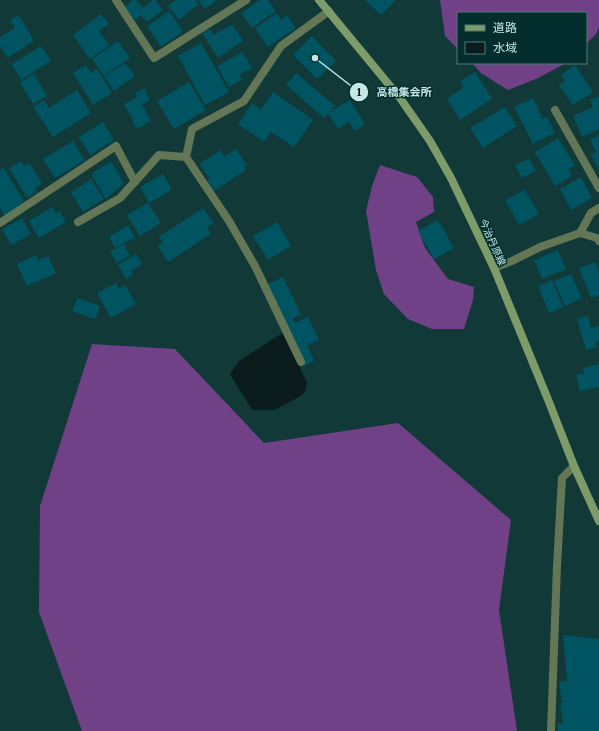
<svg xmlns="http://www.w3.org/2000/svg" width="599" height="731" font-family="'Times New Roman','Noto Sans JP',serif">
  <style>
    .forest { fill: #704187 }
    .water { fill: #0a1c1b }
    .building { fill: #005361 }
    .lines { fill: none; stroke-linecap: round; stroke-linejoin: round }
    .minor { stroke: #637656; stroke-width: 8 }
    .secondary { stroke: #7d9c69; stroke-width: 8 }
    .labels { text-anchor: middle; stroke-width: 3; stroke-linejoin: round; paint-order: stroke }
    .street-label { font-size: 10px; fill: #c5e8e7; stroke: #042e2e }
    .leader { fill: none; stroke: #c5e8e7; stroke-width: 1.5 }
    .callout-dot { fill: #c5e8e7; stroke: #042e2e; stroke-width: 1.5 }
    .mark-label { font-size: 12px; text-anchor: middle; font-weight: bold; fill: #111 }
    .callout-label { font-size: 11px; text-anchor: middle; font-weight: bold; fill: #c5e8e7; stroke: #042e2e; stroke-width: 3; stroke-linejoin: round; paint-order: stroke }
  </style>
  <rect width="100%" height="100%" fill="#113938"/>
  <g class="forest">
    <path d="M440 0H599V28L596 34 586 44V13H458V49L445 36Z"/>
    <path d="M472 63H566L538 78 508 90 481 73Z"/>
    <path d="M380 165 417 177 433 197 434 212 416 222 425 248 448 279 474 287 473 300 464 329H432L408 319 384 294 376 270 366 211 372 186Z"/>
    <path d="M92 344 175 349 264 443 398 423 511 520 499 610 517 731H82L39 612 40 506Z"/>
  </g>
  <path class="water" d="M284 332 307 383 304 394 275 410H252L230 374 239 361Z"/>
  <g class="building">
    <path d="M133 0H136L143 8 153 0H155L163 10 147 22 141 15 135 20 125 7Z"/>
    <path d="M176 0H195L199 4 179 20 168 6Z"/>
    <path d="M198 0H217L205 9Z"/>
    <path d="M260 0H268L276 11 252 28 241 13Z"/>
    <path d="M365 0H396L381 15Z"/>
    <path d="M169 11 183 31 161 47 147 26Z"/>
    <path d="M277 13 281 20 287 15 296 28 268 47 255 28Z"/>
    <path d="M101 14 109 24 99 31 110 45 90 59 73 35Z"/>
    <path d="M19 15 34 41 7 58 0 46V37L15 28 10 20Z"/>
    <path d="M232 24 243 41 218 58 202 33 210 29 214 35Z"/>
    <path d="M312 36 336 61 317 79 293 55Z"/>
    <path d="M118 41 130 58 104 76 92 59Z"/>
    <path d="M201 43 229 92 205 105 178 56Z"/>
    <path d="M41 46 51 61 21 80 12 64Z"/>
    <path d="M242 52 252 68 239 75 242 80 229 87 217 66Z"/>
    <path d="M125 63 135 76 114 91 104 77Z"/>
    <path d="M86 65 91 73 97 69 112 93 93 105 73 73Z"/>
    <path d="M575 65 593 92 573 105 559 85 565 81 561 75Z"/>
    <path d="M475 72 492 99 460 120 447 99 464 87 460 81Z"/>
    <path d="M296 73 335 106 324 118 286 85Z"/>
    <path d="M34 74 47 96 33 104 20 82Z"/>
    <path d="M189 82 206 110 174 129 157 101Z"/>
    <path d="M144 88 150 100 142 104 151 121 137 129 124 104 137 97 135 93Z"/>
    <path d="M77 90 91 113 53 137 33 107 44 100 49 108Z"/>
    <path d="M273 92 313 120 294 147 271 132 264 142 238 124 252 103 261 109Z"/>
    <path d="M599 96V129L582 137 573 116 593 107 590 100Z"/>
    <path d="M533 98 543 119 547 117 555 133 533 144 514 107Z"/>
    <path d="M350 100 365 124 355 131 349 122 338 129 328 113Z"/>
    <path d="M505 107 517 126 483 148 470 128Z"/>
    <path d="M103 122 114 140 90 155 79 137Z"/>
    <path d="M599 135V170L591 155 596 152 590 140Z"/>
    <path d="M558 138 575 165 568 169 572 176 555 186 535 152Z"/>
    <path d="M73 141 85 160 55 178 43 159Z"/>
    <path d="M236 149 247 165 244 167 246 170 214 191 207 180 210 179 199 164 220 150 224 157Z"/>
    <path d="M529 158 536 171 522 178 515 165Z"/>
    <path d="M21 161 24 166 30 163 42 184 35 188 37 192 27 198 9 168Z"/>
    <path d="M111 161 124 183 106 199 91 174Z"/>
    <path d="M3 167 24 201 20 204 21 207 6 217 0 208V170Z"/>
    <path d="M163 174 172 190 149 203 140 187Z"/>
    <path d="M581 177 592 198 571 210 560 189Z"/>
    <path d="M91 179 104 199 83 212 71 192Z"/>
    <path d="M525 190 539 214 519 225 505 200Z"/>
    <path d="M148 203 161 223 140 236 127 215Z"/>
    <path d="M52 207 56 213 59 210 66 222 39 238 29 221Z"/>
    <path d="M203 208 214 223 207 227 211 234 168 262 158 246 163 242 159 237Z"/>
    <path d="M22 218 31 234 11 245 2 229Z"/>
    <path d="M438 220 454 248 434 259 418 231Z"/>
    <path d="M277 222 291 246 268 260 253 236Z"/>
    <path d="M128 225 135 237 115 248 109 237Z"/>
    <path d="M124 244 130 256 117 263 110 252Z"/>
    <path d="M558 250 566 269 542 279 534 260Z"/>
    <path d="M136 254 142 264 131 271 133 275 126 279 118 265Z"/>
    <path d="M36 255 38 260 48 256 56 273 27 286 17 264Z"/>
    <path d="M595 262 599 272V295L591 298 579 268Z"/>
    <path d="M571 274 582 298 565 306 554 281Z"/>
    <path d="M283 277 301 315 293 318 295 323 308 317 319 340 307 345 314 361 304 366 266 285Z"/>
    <path d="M552 280 563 307 549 313 538 286Z"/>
    <path d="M116 283 119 289 125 285 136 304 111 318 97 293Z"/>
    <path d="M77 298 100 306 95 319 72 311Z"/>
    <path d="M588 316 591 328 599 326V341L595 342 597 347 586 350 577 319Z"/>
    <path d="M599 364V387L580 391 576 375 584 373 583 368Z"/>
    <path d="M563 635 599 639V731H558L557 723H563L560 703H562L559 682 567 681Z"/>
  </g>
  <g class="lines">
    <g class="minor">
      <path d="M116 0 154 58 246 0"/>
      <path d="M555 110 599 188"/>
      <path d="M186 157 229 221 255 266 301 362"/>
      <path d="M78 222 120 198 159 155 186 157 192 129 244 101 281 46 329 11"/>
      <path d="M0 223 116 146 135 182"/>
      <path d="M580 233 591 213 599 208"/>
      <path d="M494 268 512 261 540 247 580 233 597 238 599 241"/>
      <path d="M551 731 557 566 562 478 574 466"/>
    </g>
    <path class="secondary" d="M319 0 400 98 430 141 451 178 494 268 549 402 574 466 599 521"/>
  </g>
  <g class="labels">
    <g class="street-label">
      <text transform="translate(493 242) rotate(66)" y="4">今治丹原線</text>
    </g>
  </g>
  <path class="leader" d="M315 58L359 92"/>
  <g class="callout-dot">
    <circle cx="315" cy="58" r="4"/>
    <circle cx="359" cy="92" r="10"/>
  </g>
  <g class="mark-label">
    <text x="359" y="96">1</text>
  </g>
  <g class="callout-label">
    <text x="404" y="96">高橋集会所</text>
  </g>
  <rect x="457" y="12" width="130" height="52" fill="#042e2e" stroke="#517878"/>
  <rect x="465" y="25" width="20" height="6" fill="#7d9c69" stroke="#517878"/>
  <text x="493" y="32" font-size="12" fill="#c5e8e7">道路</text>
  <rect x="465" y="42" width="20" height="12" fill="#0a1c1b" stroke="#517878"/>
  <text x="493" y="52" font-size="12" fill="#c5e8e7">水域</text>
</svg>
